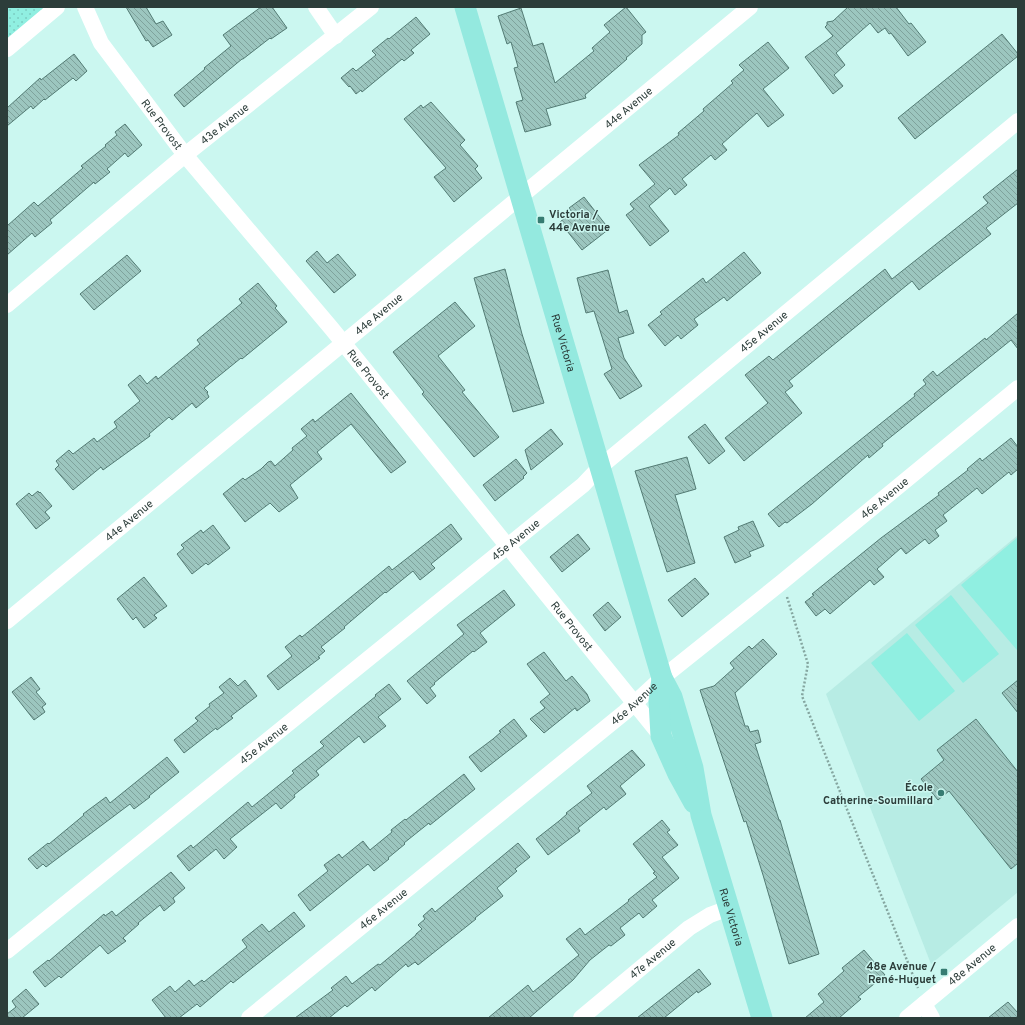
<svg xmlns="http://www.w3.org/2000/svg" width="1025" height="1025" font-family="Overpass,sans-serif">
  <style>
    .built { fill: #b7ece4 }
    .green { fill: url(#green-dots) }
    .pitch { fill: #90efe1 }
    .building { fill: url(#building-back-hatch); stroke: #537b74 }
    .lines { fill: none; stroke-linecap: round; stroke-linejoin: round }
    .path { stroke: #85a6a0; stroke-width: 2.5; stroke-dasharray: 2 2; stroke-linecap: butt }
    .minor { stroke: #fff; stroke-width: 16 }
    .major { stroke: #94e9df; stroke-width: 21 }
    .poi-dot { fill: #367c72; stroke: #cbf7f0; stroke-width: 1.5 }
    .labels { text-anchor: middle; stroke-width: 3; stroke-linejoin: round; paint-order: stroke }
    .street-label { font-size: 11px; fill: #2c3d3a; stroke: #cbf7f0 }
    .poi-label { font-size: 11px; font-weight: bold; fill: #2c3d3a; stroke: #cbf7f0; text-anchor: end }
  </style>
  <defs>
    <pattern id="green-dots" width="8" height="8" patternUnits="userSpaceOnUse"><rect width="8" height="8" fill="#90efe1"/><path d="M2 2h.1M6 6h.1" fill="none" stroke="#7ccec2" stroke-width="1.8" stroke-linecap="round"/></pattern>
    <pattern id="building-back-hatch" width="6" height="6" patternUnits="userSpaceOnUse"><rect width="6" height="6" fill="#9cc6bf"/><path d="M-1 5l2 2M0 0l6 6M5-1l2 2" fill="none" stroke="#7fa29c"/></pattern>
  </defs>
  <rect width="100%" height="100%" fill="#cbf7f0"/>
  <path class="built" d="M1018 535V892L931 964 826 694Z"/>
  <path class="green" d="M7 7H53L7 46Z"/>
  <g class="pitch">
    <path d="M1018 537V649L1017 650 961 585Z"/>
    <path d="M951 595 999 654 963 683 915 625Z"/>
    <path d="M907 633 955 691 919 721 871 663Z"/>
  </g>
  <g class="building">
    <path d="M126 7H146L156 24 163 21 172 35 153 47 148 40 146 41Z"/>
    <path d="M261 7H272L287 28 271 39 270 38 243 59H242L184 107 174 95 205 69 204 68 231 46 223 35Z"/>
    <path d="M626 7 646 32 642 35V44L626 58 627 59 619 66 585 95 586 98 546 109 551 125 525 132 516 102 523 100 514 68 518 67 511 42 507 44 498 16 521 8 533 46 543 43 555 83 594 51 592 48 610 32 604 25Z"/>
    <path d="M848 7H896L909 24 911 23 926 42 908 56 891 33 889 34 885 28 878 33 870 23 836 53 845 65 834 75 843 86 833 94 805 57 833 36 825 27 827 25V22L833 21Z"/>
    <path d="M416 17 430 34 411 50 414 53 404 61 402 59 362 92 361 90 356 94 350 86 349 87 341 78 353 68 356 71 376 55 372 51 388 38 389 39Z"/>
    <path d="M1002 34 1018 54V56L915 139 898 118Z"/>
    <path d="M768 42 789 68 763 89 784 115 768 127 757 113 722 144 727 150 715 160 711 155 682 179 687 185 675 195 670 188 649 206 669 231 650 246 626 215 634 209 630 204 655 184 639 165 679 135 678 133 704 111 703 109 733 83 731 81 744 70 739 65Z"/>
    <path d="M74 54 87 71 76 81 73 78 45 100 44 99 33 109 31 106 7 126V108L40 78 41 80Z"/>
    <path d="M431 102 465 140 460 145 478 166 475 169 482 178 454 202 434 177 446 168 404 119 421 105 423 108Z"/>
    <path d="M125 124 142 145 128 157 125 153 107 169 110 172 95 184 94 182 50 220 52 223 35 237 32 233 7 255V226L34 202 38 206 83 168 81 166 106 146 105 145 117 135 115 132Z"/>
    <path d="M1018 169V203L986 228 991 234 919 290 912 281 789 381 793 386 785 392 802 413 744 461 725 438 768 403 745 375 769 356 773 360 885 269 892 279 988 203 983 197Z"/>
    <path d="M584 197 609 229 582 250 560 222 572 212 569 208Z"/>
    <path d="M317 251 327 263 338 254 356 275 334 293 306 261Z"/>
    <path d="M744 252 761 273 727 301 724 297 694 319 698 325 681 339 678 335 665 346 648 325 662 314 660 312 703 278 706 283Z"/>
    <path d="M127 255 141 271 94 310 80 294Z"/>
    <path d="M505 269 522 334 544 403 513 412 474 278Z"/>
    <path d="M608 270 619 313 627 310 634 333 618 338 624 358 642 386 620 399 604 374 612 369 594 311 586 313 577 278Z"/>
    <path d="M258 283 277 306 275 308 287 322 242 359 241 358 204 388 208 392 207 393 209 397 196 408 192 403 172 420 169 417 149 434 150 436 103 470 101 467 73 490 55 469 59 465 56 461 69 450 73 454 94 438 97 442 117 427 114 422 140 401 128 385 140 375 147 384 156 376 158 379 200 344 197 340 242 303 239 299Z"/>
    <path d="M455 302 475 326 438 356 465 390 462 392 499 437 474 457 422 394 424 392 393 352Z"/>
    <path d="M1018 313V349L1011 340 882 444 883 446 869 458 868 455 812 504 787 523 785 522 779 527 768 514 915 396 914 394 926 384 923 380 933 371 937 376 985 338 986 340Z"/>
    <path d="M351 393 406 462 391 473 351 424 317 452 322 459 290 485 298 498 279 512 270 503 245 522 223 494 243 478 245 480 261 469 268 462 271 461 275 466 293 450 292 448 307 436 301 429 313 419 315 422Z"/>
    <path d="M705 424 725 451 709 464 688 437Z"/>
    <path d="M551 429 563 444 531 470 525 450Z"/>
    <path d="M1011 438 1018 447V469L1011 475 1009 472 982 494 977 488 943 515 947 521 935 530 939 536 929 544 925 539 906 554 901 548 877 569 884 577 874 585 870 580 830 614 825 609 816 616 805 602 814 595 812 594 881 538 939 495 938 493 968 470 967 469 980 458 982 461Z"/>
    <path d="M687 457 696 489 675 495 695 563 667 572 635 471Z"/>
    <path d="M516 459 527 473 523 477 524 478 495 501 483 485Z"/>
    <path d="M38 491 39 493 40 492 52 506 45 512 50 518 36 529 16 504 29 493 32 496Z"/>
    <path d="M753 521 764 546 749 552 751 556 735 563 724 537 739 530 738 527Z"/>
    <path d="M451 524 462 539 431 564 435 568 420 580 413 571 386 593 385 592 344 627 345 628 321 647 325 651 318 657 320 658 278 690 267 676 292 656 285 647 300 635 302 637 389 566 392 570Z"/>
    <path d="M213 525 230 548 208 565 206 563 192 574 177 554 184 548 181 545 201 530 203 533Z"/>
    <path d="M578 534 590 549 562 572 550 557Z"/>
    <path d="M144 577 167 606 154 615 157 618 144 628 136 617 133 620 117 599Z"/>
    <path d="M695 578 709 594 682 617 668 600Z"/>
    <path d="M504 590 515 605 480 633 487 642 474 652 473 651 434 683 435 684 430 688 436 696 427 704 407 681 464 634 457 625Z"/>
    <path d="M608 602 621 617 605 631 593 615Z"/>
    <path d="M763 639 777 654 735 693 745 726H748L750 732 758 730 761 742 755 744 779 820H780L819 954 789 964 763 875 746 821 744 822 700 690 714 686 734 668 730 663 749 646 752 649Z"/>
    <path d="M544 652 566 681 572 676 587 694 590 701 577 711 575 708 544 733 530 719 545 708 540 702 550 694 527 664Z"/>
    <path d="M31 677 40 689 36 692 46 704 42 707 45 712 34 720 12 692Z"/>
    <path d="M230 678 238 686 245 680 257 696 231 716 233 718 217 730 216 728 184 753 174 740 198 721 195 718 210 706 209 704 224 693 219 687Z"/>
    <path d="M1018 680V713L1002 693Z"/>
    <path d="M389 684 401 699 378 717 386 726 364 743 359 736 316 771 319 775 294 795 295 797 281 809 276 803 230 839 237 847 224 859 216 849 189 871 177 856 191 845 193 848 248 802 252 807 294 773 292 771 324 746 320 742 376 696 375 695Z"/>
    <path d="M514 719 527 736 481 772 469 757 493 739 501 732 499 731Z"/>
    <path d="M976 719 1018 772V863L1011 869 949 791 938 800 921 779 944 760 937 750Z"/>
    <path d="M632 750 645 765 620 786 626 794 606 810 604 807 578 828 580 831 548 855 536 839 559 821 567 814 566 813 592 793 587 786Z"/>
    <path d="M167 757 179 772 149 796 150 797 134 809 130 804 46 867 43 864 37 869 28 859 48 843 49 844 84 815 83 814 106 797 110 803Z"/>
    <path d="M464 774 475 789 430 825 429 823 404 843 405 844 388 858 389 859 374 871 368 864 310 911 298 895 328 871 324 865 339 854 342 858 363 841 370 850 392 832 391 830 405 819 406 820Z"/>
    <path d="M662 820 670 830 667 832 678 845 662 857 679 878 652 900 657 906 643 918 639 913 620 928 625 935 611 946 609 945 590 960 573 980 529 1018H488L528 985 533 992 579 955 566 939 580 928 585 935 629 901 628 900 657 877 653 873 655 872 633 844Z"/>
    <path d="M518 843 530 857 515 869 517 871 497 888 503 896 475 918 476 919 418 965 415 962 408 967 406 964 375 991 372 987 347 1007 345 1005 329 1018H295L333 990 331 988 346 976 352 984 378 964 380 965 416 935V934L422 929 418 925 425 919 423 916 432 908 435 912Z"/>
    <path d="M171 872 185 888 173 898 175 902 164 911 160 905 138 923 139 924 123 938 126 941 108 954 100 945 61 978 59 976 45 987 33 972 48 960 49 961 104 914 105 916 112 911 116 916Z"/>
    <path d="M294 912 305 926 233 983 231 981 200 1007 197 1004 179 1018H166L152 1000 170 986 175 992 189 980 194 986 202 980 204 982 247 947 242 940 262 924 269 932Z"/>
    <path d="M864 950 885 975 858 997 861 999 839 1018H805L824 1002 818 994 844 971 842 968Z"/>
    <path d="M699 969 711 984 698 993 697 991 664 1018H637Z"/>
    <path d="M26 989 39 1004 22 1018H7V1014L16 1007 12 1001Z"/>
    <path d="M1008 1002 1018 1013V1018H988Z"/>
  </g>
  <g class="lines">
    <path class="path" d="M787 597 808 664 802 696 918 988"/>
    <g class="minor">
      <path id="s1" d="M85 7 101 43 185 155 332 329 661 736"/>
      <path d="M316 7 336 36"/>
      <path d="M7 49 57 7"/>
      <path id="s2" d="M7 305 185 155 371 7"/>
      <path id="s3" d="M7 621 750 7"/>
      <path id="s4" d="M7 951 583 485 600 467 1018 121"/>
      <path d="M924 1004 932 1018"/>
      <path id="s5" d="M249 1018 625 712 662 678 782 582 1018 388"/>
      <path id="s6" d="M581 1018 689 928 710 915 729 908"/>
      <path id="s7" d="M907 1018 1018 926"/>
    </g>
    <g class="major">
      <path id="s8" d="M465 7 657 661 662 678 672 697 693 768 701 815 762 1018"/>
      <path d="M662 678 659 701 661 736 678 774 694 803"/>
    </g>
  </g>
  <g class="poi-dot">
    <rect x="537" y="216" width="8" height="8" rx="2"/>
    <circle cx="941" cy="793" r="4"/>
    <rect x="940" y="968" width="8" height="8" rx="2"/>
  </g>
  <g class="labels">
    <g class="street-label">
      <text dy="4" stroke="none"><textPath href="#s3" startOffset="806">44e Avenue</textPath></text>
      <text dy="4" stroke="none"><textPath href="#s2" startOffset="283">43e Avenue</textPath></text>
      <text dy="4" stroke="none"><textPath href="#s1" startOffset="141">Rue Provost</textPath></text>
      <text dy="4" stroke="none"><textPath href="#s3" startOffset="482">44e Avenue</textPath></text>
      <text dy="4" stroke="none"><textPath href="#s4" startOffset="978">45e Avenue</textPath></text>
      <text dy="4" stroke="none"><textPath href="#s8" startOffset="350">Rue Victoria</textPath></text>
      <text dy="4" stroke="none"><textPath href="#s1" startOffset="465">Rue Provost</textPath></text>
      <text dy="4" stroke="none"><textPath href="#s5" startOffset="821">46e Avenue</textPath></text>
      <text dy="4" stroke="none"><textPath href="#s3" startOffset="158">44e Avenue</textPath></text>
      <text dy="4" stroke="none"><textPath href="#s4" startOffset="654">45e Avenue</textPath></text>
      <text dy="4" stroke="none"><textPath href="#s1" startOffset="789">Rue Provost</textPath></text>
      <text dy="4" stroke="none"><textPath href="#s5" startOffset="497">46e Avenue</textPath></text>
      <text dy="4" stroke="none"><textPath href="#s4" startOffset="330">45e Avenue</textPath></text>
      <text dy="4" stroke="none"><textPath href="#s5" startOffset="173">46e Avenue</textPath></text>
      <text dy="4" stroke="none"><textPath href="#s8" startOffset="949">Rue Victoria</textPath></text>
      <text dy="4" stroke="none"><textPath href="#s6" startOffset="93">47e Avenue</textPath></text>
      <text dy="4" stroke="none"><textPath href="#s7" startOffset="84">48e Avenue</textPath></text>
    </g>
    <g class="poi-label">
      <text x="549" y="218" text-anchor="start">Victoria /<tspan x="549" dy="13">44e Avenue</tspan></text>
      <text x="933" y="791">École<tspan x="933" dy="13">Catherine-Soumillard</tspan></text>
      <text x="936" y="970">48e Avenue /<tspan x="936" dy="13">René-Huguet</tspan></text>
    </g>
  </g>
  <rect width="1025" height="1025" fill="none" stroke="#2c3d3a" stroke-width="16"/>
</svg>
